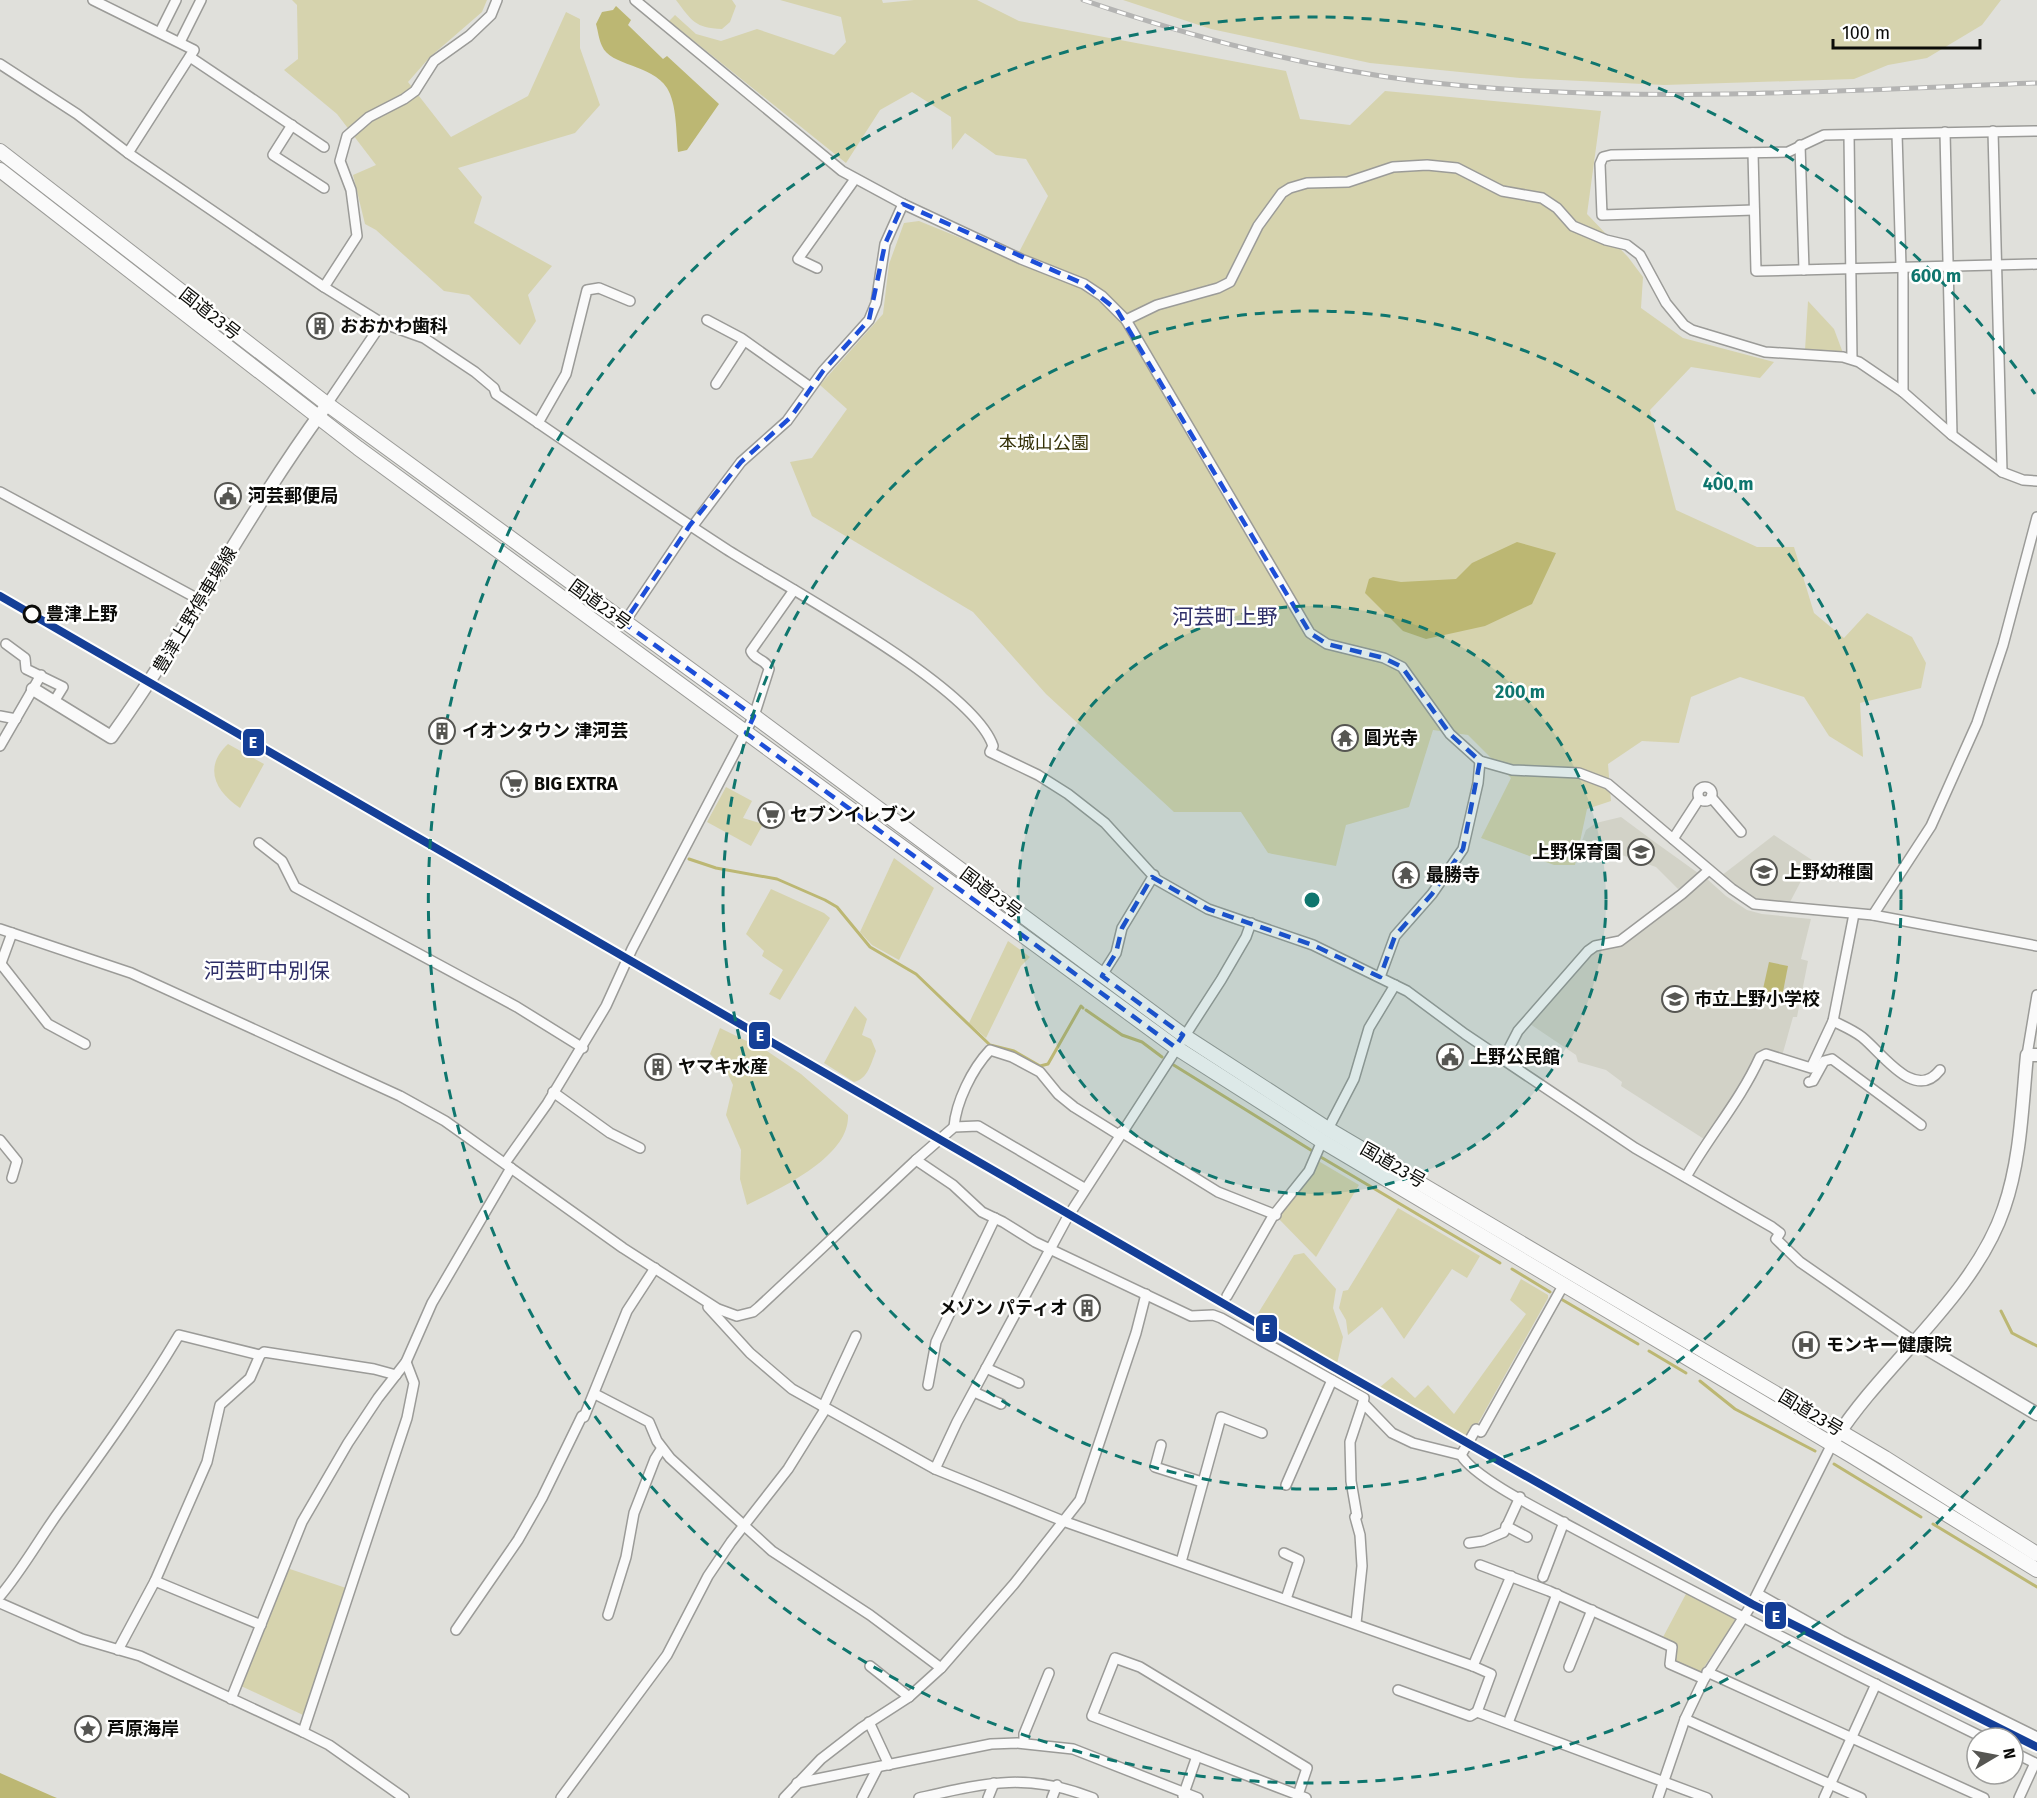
<svg xmlns="http://www.w3.org/2000/svg" width="2037" height="1798" font-family="'Fira Sans','Noto Sans JP',sans-serif">
  <style>
    .built { fill: #d2d2c7 }
    .green { fill: #d6d3ae }
    .water { fill: #bcb773 }
    .lines { fill: none; stroke-linecap: round; stroke-linejoin: round }
    .stream { stroke: #bcb773; stroke-width: 3 }
    .minor-casing { stroke: #9b9b98; stroke-width: 12 }
    .major-casing { stroke: #9b9b98; stroke-width: 15 }
    .highway-casing { stroke: #9b9b98; stroke-width: 16 }
    .minor { stroke: #fafafa; stroke-width: 9 }
    .major { stroke: #fafafa; stroke-width: 12 }
    .highway { stroke: #fafafa; stroke-width: 14 }
    .rail-casing { stroke: #b4b4b3; stroke-width: 5 }
    .rail { stroke: #fffffe; stroke-width: 3; stroke-dasharray: 9; stroke-linecap: butt }
    .rail-1-casing { stroke: #fffffe; stroke-width: 12 }
    .rail-1 { stroke: #153f97; stroke-width: 8 }
    .marked { fill: none; stroke: #1d4ed8; stroke-width: 4.5; stroke-dasharray: 12 8; stroke-linejoin: round }
    .ring { fill: none; stroke: #0f766e; stroke-width: 3; stroke-dasharray: 10 8 }
    .stop-dot { fill: #fffffe; stroke: #0c0c09; stroke-width: 3 }
    .labels { text-anchor: middle; stroke-width: 5; stroke-linejoin: round; paint-order: stroke }
    .street-label { font-size: 18px; fill: #0c0c09; stroke: #fffffe }
    .poi-label { font-size: 18px; font-weight: bold; fill: #0c0c09; stroke: #fffffe; text-anchor: start }
    .park-label { font-size: 18px; fill: #353208; stroke: #fffffe }
    .stop-label { font-size: 18px; font-weight: bold; fill: #0c0c09; stroke: #fffffe; text-anchor: start }
    .quarter-label { font-size: 21px; fill: #2e2e68; stroke: #fffffe }
    .centre { fill: #0f766e; stroke: #fffffe; stroke-width: 3 }
    .ring-label { font-size: 18px; text-anchor: middle; font-weight: bold; fill: #0f766e; stroke: #fffffe; stroke-width: 5; stroke-linejoin: round; paint-order: stroke }
    .line-badge { stroke: #fffffe; stroke-width: 2 }
    .badge-label { font-size: 16px; text-anchor: middle; font-weight: bold; fill: #fff }
  </style>
  <rect width="100%" height="100%" fill="#e0e0db"/>
  <g class="built">
    <path d="M1621 817 1652 840 1698 873 1678 889 1656 867 1582 841 1586 830 1596 823Z"/>
    <path d="M1774 835 1812 860 1789 904 1759 901 1744 894 1721 876Z"/>
    <path d="M1706 878 1726 896 1747 910 1762 914 1811 919 1801 959 1808 961 1797 1017H1793L1782 1056 1766 1052 1704 1139 1621 1086 1622 1082 1606 1070 1578 1062 1576 1055 1530 1024 1595 950 1616 946Z"/>
  </g>
  <g class="green">
    <path d="M292 0H487L482 12 430 57 408 82 451 137 528 96 566 12 580 19V48L600 105 575 133 458 168 482 197 474 223 552 266 528 295 536 321 520 345 469 295 444 291 376 230 365 224 353 175 376 165 337 114 284 70 298 59 297 5Z"/>
    <path d="M676 0H732L736 6 730 22 722 29C695 28 692 21 676 0Z"/>
    <path d="M780 0H882L883 3 914 0H977L1019 21 1286 71 1300 119 1350 125 1385 91 1601 111 1587 214 1628 257 1643 277 1641 308 1683 338 1774 362 1760 378 1691 367 1650 410 1676 510 1757 547H1794L1814 613 1844 638 1867 613 1912 637 1926 663 1921 688 1860 703 1863 757 1829 736 1804 697 1740 677 1691 697 1679 743 1642 741 1608 764 1611 801 1587 809 1575 865H1554L1481 838 1511 778 1468 735 1433 730 1409 807 1346 825 1336 866 1268 853 1241 812H1174L1046 694 973 612 812 516 790 462 812 458 847 409 820 385 883 314 889 264 904 223 919 221 1015 260 1048 196 1026 159 996 155 965 133 952 150 951 117 912 92 880 110 846 163 669 21 675 15 696 34 721 41 757 29 834 55 846 42 841 17Z"/>
    <path d="M1123 0H2001L1982 25 1927 58 1888 65 1854 79 1664 85 1520 78 1370 63 1211 29Z"/>
    <path d="M1808 301 1834 329 1843 353 1805 350Z"/>
    <path d="M228 744 264 764 240 808C215 791 203 767 228 744Z"/>
    <path d="M726 787 752 801 743 818 763 824 751 846 707 822Z"/>
    <path d="M894 858 934 888 899 960 872 945 860 932Z"/>
    <path d="M771 889 824 913 830 918 780 1000 769 994 783 970 762 956 764 951 746 934Z"/>
    <path d="M1008 941 1030 957 1021 966 986 1038 969 1023Z"/>
    <path d="M855 1006 867 1019 862 1035 871 1039 876 1051C871 1063 868 1079 854 1082L824 1063Z"/>
    <path d="M720 1028 767 1051 801 1074 848 1115C850 1157 779 1189 747 1205L740 1179 741 1150 726 1115 733 1085 727 1072 710 1054Z"/>
    <path d="M1315 1159 1359 1185 1316 1257 1277 1217Z"/>
    <path d="M1398 1208 1480 1256 1467 1278 1452 1269 1404 1339 1382 1307 1348 1335 1346 1320 1339 1308 1343 1291 1348 1290Z"/>
    <path d="M1304 1253 1336 1289 1333 1308 1343 1337 1337 1364 1257 1315 1294 1255Z"/>
    <path d="M1521 1279 1548 1295V1298L1476 1427 1465 1435 1379 1388 1392 1377 1415 1398 1428 1385 1454 1414 1526 1314 1510 1300Z"/>
    <path d="M287 1568 346 1588 303 1715 241 1686Z"/>
    <path d="M1687 1592 1734 1617 1735 1621 1700 1673 1675 1663 1677 1645 1662 1639Z"/>
  </g>
  <g class="water">
    <path d="M616 6 631 20 628 25 663 59 667 56 719 104 687 150 678 152C676 133 677 104 667 88 652 64 610 66 602 46 599 40 598 31 596 24L602 12 613 10Z"/>
    <path d="M1517 542 1556 553 1532 604 1485 626 1426 639 1403 631 1365 593 1369 579 1373 577 1401 582 1456 579 1472 563Z"/>
    <path d="M1769 962 1788 966 1781 1002 1761 998Z"/>
    <path d="M0 1773 52 1796 57 1798H0Z"/>
  </g>
  <g class="lines">
    <g class="stream">
      <path d="M689 859 716 868 777 879 825 900 837 907 870 947 916 974 990 1045 1014 1051 1040 1066 1048 1064 1081 1006 1083 1008"/>
      <path d="M1086 1010 1122 1035 1142 1042 1162 1057"/>
      <path d="M1172 1064 1314 1152"/>
      <path d="M1319 1156 1500 1263"/>
      <path d="M1512 1269 1550 1292"/>
      <path d="M1561 1299 1638 1344"/>
      <path d="M2001 1311 2012 1333 2037 1346"/>
      <path d="M1649 1351 1686 1373"/>
      <path d="M1700 1381 1735 1409 1815 1451"/>
      <path d="M1834 1464 1921 1517"/>
      <path d="M1933 1524 2037 1587"/>
    </g>
    <defs>
      <g id="minor">
        <path d="M93 0 194 50 128 153"/>
        <path d="M635 0 842 171 903 204 1021 259 1084 284 1102 296 1126 320 1310 633 1327 644 1384 658 1402 667 1450 734 1480 761 1512 770 1579 773 1608 784 1732 889 1754 904 1873 915 2037 946"/>
        <path d="M160 32 176 0"/>
        <path d="M180 42 201 0"/>
        <path d="M190 57 324 147"/>
        <path d="M0 64 77 114 128 153 324 287 382 323 424 338 475 372 494 388 496 394C573 447 649 499 726 549 785 587 973 686 993 746L990 752 1038 775 1068 794 1105 823 1157 880 1208 909 1313 945 1407 991 1465 1034 1635 1148 1772 1227 1780 1233 1776 1239 1800 1262 1914 1341"/>
        <path d="M292 125 273 155 324 188"/>
        <path d="M1993 131 2002 472"/>
        <path d="M1945 132 1952 435"/>
        <path d="M1897 134 1901 267"/>
        <path d="M1849 135 1852 359"/>
        <path d="M1800 145 1804 270"/>
        <path d="M1753 153 1756 271 2037 264"/>
        <path d="M1754 210 1602 215 1600 164 1603 157 1611 155 1788 152 1824 135 2037 131"/>
        <path d="M1903 267V392"/>
        <path d="M817 268 798 259 855 179"/>
        <path d="M324 287 357 236 351 190 340 161 347 136 369 117 404 99 415 91 434 61 469 36 491 15 497 0"/>
        <path d="M707 320 741 338 810 387"/>
        <path d="M1126 320 1157 305 1218 288 1230 282 1258 226 1282 193 1290 188 1307 183 1348 182 1393 167 1427 165 1457 168 1502 191 1542 198 1557 208 1573 226 1606 240 1627 245 1640 255 1666 303 1684 325 1692 330 1765 352 1843 357 1859 362 1903 392 1952 435 2002 472 2023 480 2037 481"/>
        <path d="M716 384 744 341"/>
        <path d="M327 404 382 323"/>
        <path d="M538 423 566 374 587 290 599 288 630 301"/>
        <path d="M0 492 200 600"/>
        <path d="M692 527 741 462 787 421 823 371 869 320 876 303 885 244 903 204"/>
        <path d="M624 623 690 525"/>
        <path d="M6 644 25 658 26 669 63 687 55 700"/>
        <path d="M0 716 16 719"/>
        <path d="M0 746 41 675"/>
        <circle cx="1705" cy="794" r="7"/>
        <path d="M1711 797 1741 832"/>
        <path d="M1673 839 1699 799"/>
        <path d="M259 843 282 861 295 887 517 1007 583 1048"/>
        <path d="M1873 915 1931 826 1977 723 2003 645 2037 517"/>
        <path d="M0 929 131 973 400 1096 445 1121 623 1248 718 1309 737 1316 753 1312 759 1307 916 1160 953 1185 982 1212 1003 1222 1035 1242 1191 1316 1213 1315 1221 1318 1364 1398 1363 1403 1392 1433 1413 1443 1461 1455 1476 1429 1481 1432 1564 1284"/>
        <path d="M1 964 48 1024 85 1044"/>
        <path d="M0 966 12 933"/>
        <path d="M1102 975 1116 953 1122 928 1154 875"/>
        <path d="M1380 977 1395 936 1432 894 1463 849 1478 783 1480 761"/>
        <path d="M1833 1021C1843 1026 1853 1030 1862 1037 1883 1054 1915 1102 1940 1070"/>
        <path d="M2027 1055 2037 995"/>
        <path d="M1503 1060 1518 1031 1588 951 1595 946 1620 941 1682 894 1709 870"/>
        <path d="M1809 1082 1813 1081 1824 1061 1832 1059 1921 1125"/>
        <path d="M553 1092 610 1133 640 1148"/>
        <path d="M954 1127C956 1102 972 1069 990 1050L1012 1057 1040 1072 1058 1094 1074 1107 1119 1135"/>
        <path d="M1328 1129 1354 1079 1369 1028 1395 985"/>
        <path d="M1121 1132 1218 1192 1276 1215"/>
        <path d="M0 1140 17 1161 12 1178"/>
        <path d="M916 1160 954 1127 978 1126 1084 1188"/>
        <path d="M505 1163 547 1104 606 1006 632 949 754 716 769 669C766 659 754 660 751 651L794 590"/>
        <path d="M1686 1177C1709 1136 1740 1101 1760 1057L1766 1054 1811 1068 1833 1021 1854 914"/>
        <path d="M1227 1296 1273 1216 1309 1171 1322 1141"/>
        <path d="M708 1307 750 1353 792 1389 935 1469 1063 1521 1473 1666 1491 1674 1477 1712 1707 1798"/>
        <path d="M986 1368 1019 1383"/>
        <path d="M928 1385 936 1342 995 1218"/>
        <path d="M974 1392 1001 1404"/>
        <path d="M595 1394 649 1422 657 1441 670 1458 772 1551 870 1615 941 1668"/>
        <path d="M823 1407 856 1336"/>
        <path d="M584 1417 627 1311 655 1268"/>
        <path d="M1161 1445 1155 1467 1202 1482"/>
        <path d="M1461 1455C1476 1480 1552 1516 1579 1531 1713 1603 1848 1671 1984 1738"/>
        <path d="M935 1469 957 1422 1067 1218 1221 980 1246 937 1251 923"/>
        <path d="M1286 1485 1332 1380"/>
        <path d="M1506 1526 1527 1537"/>
        <path d="M1469 1543 1483 1541 1504 1532 1520 1497"/>
        <path d="M1284 1553 1299 1560 1286 1599"/>
        <path d="M1181 1562 1221 1417 1262 1433"/>
        <path d="M1480 1565 1549 1591 1672 1647 1670 1664 1704 1679"/>
        <path d="M1543 1577 1564 1522"/>
        <path d="M155 1581 261 1625"/>
        <path d="M1758 1594 1842 1641 2037 1737"/>
        <path d="M0 1596C22 1570 38 1541 58 1513 100 1455 142 1397 179 1335L260 1355"/>
        <path d="M0 1603 82 1639 140 1656 303 1732 329 1745 404 1798"/>
        <path d="M608 1615 626 1557 634 1513 655 1459 662 1448"/>
        <path d="M1356 1623 1362 1566 1360 1535 1355 1517 1357 1516 1351 1481 1350 1442 1363 1403"/>
        <path d="M456 1630 518 1540 542 1498 582 1416"/>
        <path d="M118 1650 155 1581 207 1462 220 1405 250 1378 260 1355 264 1352 374 1369 396 1375"/>
        <path d="M870 1666 909 1697"/>
        <path d="M1473 1666 1511 1576"/>
        <path d="M1569 1667 1592 1610"/>
        <path d="M1707 1672 1984 1798"/>
        <path d="M1398 1690 1470 1716 1477 1712"/>
        <path d="M231 1699 302 1522 348 1443 378 1398 406 1362 432 1303 511 1168"/>
        <path d="M1685 1719 1861 1798"/>
        <path d="M869 1722 889 1765"/>
        <path d="M1508 1723 1557 1594"/>
        <path d="M303 1732 407 1418 414 1383 406 1362"/>
        <path d="M1024 1743V1734L1049 1673"/>
        <path d="M2013 1752 2037 1764"/>
        <path d="M797 1783 991 1744 1017 1743 1073 1749 1198 1798"/>
        <path d="M1298 1795 1307 1768 1140 1667 1115 1658 1092 1716 1306 1798"/>
        <path d="M1183 1796 1197 1756"/>
        <path d="M561 1798 667 1655 708 1576 731 1542 788 1469 826 1408"/>
        <path d="M784 1798 821 1759 861 1728 909 1697 941 1668 1014 1584 1080 1500 1136 1333 1146 1294"/>
        <path d="M862 1798 878 1767"/>
        <path d="M919 1798C985 1783 1027 1772 1093 1798"/>
        <path d="M988 1798 994 1783"/>
        <path d="M1052 1798 1057 1785"/>
        <path d="M1658 1798 1685 1719 1704 1679 1752 1604 1832 1444"/>
        <path d="M1824 1798 1876 1684"/>
        <path d="M2019 1798 2035 1763"/>
      </g>
      <g id="major">
        <path d="M33 689 111 737C187 632 246 515 323 410"/>
        <path d="M1914 1341 2037 1414"/>
        <path d="M1836 1438C1885 1362 1975 1295 2004 1208 2021 1159 2022 1105 2027 1055H2037"/>
      </g>
      <g id="highway">
        <path d="M0 151 327 404 754 716 1183 1035 1328 1129 1885 1458 2037 1554"/>
        <path d="M0 170 358 448 1175 1047 1322 1141 1852 1456 2037 1570"/>
      </g>
    </defs>
    <use href="#minor" class="minor-casing"/>
    <use href="#major" class="major-casing"/>
    <use href="#highway" class="highway-casing"/>
    <use href="#minor" class="minor"/>
    <use href="#major" class="major"/>
    <use href="#highway" class="highway"/>
    <defs>
      <path id="rail" d="M1083 0C1191 37 1304 67 1417 81 1623 105 1830 91 2037 83"/>
    </defs>
    <use href="#rail" class="rail-casing"/>
    <use href="#rail" class="rail"/>
    <defs>
      <path id="rail-1" d="M0 596 1328 1364 1752 1604 2037 1747"/>
    </defs>
    <use href="#rail-1" class="rail-1-casing"/>
    <use href="#rail-1" class="rail-1"/>
  </g>
  <path class="marked" d="M903 204 1084 284 1117 310 1310 633 1327 644 1384 658 1402 667 1450 734 1480 761 1463 849 1432 894 1395 936 1380 977 1313 945 1208 909 1152 877 1122 928 1116 953 1102 976 1183 1035 1175 1047 746 733 754 716 624 623 690 525 741 462 791 417 823 371 869 320 885 244Z"/>
  <circle cx="1312" cy="900" r="294" fill="#0f766e" fill-opacity=".12"/>
  <g class="ring">
    <circle cx="1312" cy="900" r="294"/>
    <circle cx="1312" cy="900" r="589"/>
    <path d="M2035 1406A883 883 0 1 1 2035 394"/>
  </g>
  <defs>
    <symbol id="building-ring" viewBox="-11 -11 22 22"><circle r="9.5" fill="#fffffe" stroke="#565652" stroke-width="1.5"/><path d="M-4-6H4V6H1V3H-1V6H-4ZM-2.5-4.3h1.7v1.8h-1.7ZM.8-4.3h1.7v1.8H.8ZM-2.5-1h1.7V.8h-1.7ZM.8-1h1.7V.8H.8Z" fill="#565652"/></symbol>
    <symbol id="civic-ring" viewBox="-11 -11 22 22"><circle r="9.5" fill="#fffffe" stroke="#565652" stroke-width="1.5"/><path d="M-.6-6.5H3V-4.5H.6V-3L4-1V1h2V6H-6V1h2V-1L-.6-3ZM-1.2 2.5V6h2.4V2.5Z" fill="#565652"/></symbol>
    <symbol id="temple-ring" viewBox="-11 -11 22 22"><circle r="9.5" fill="#fffffe" stroke="#565652" stroke-width="1.5"/><path d="M0-6L5-2H3V0L6.5 2.5H4V6H1.5V3h-3V6H-4V2.5H-6.5L-3 0V-2H-5Z" fill="#565652"/></symbol>
    <symbol id="supermarket-ring" viewBox="-11 -11 22 22"><circle r="9.5" fill="#fffffe" stroke="#565652" stroke-width="1.5"/><path d="M-6-5.5h2.5l.6 2H6L4.5 2H-2.5L-4.4-4H-6ZM-1.5 3.2a1.3 1.3 0 1 0 .1 0ZM3 3.2a1.3 1.3 0 1 0 .1 0Z" fill="#565652"/></symbol>
    <symbol id="school-ring" viewBox="-11 -11 22 22"><circle r="9.5" fill="#fffffe" stroke="#565652" stroke-width="1.5"/><path d="M0-5L7-2L0 1L-7-2ZM-4 1L0 2.5L4 1V4Q0 6-4 4Z" fill="#565652"/></symbol>
    <symbol id="hospital-ring" viewBox="-11 -11 22 22"><circle r="9.5" fill="#fffffe" stroke="#565652" stroke-width="1.5"/><path d="M-5-5h3v3.5h4V-5h3V5h-3V1.5h-4V5h-3Z" fill="#565652"/></symbol>
    <symbol id="sight-ring" viewBox="-11 -11 22 22"><circle r="9.5" fill="#fffffe" stroke="#565652" stroke-width="1.5"/><path d="M0-6L1.8-2.2L6-1.7L2.9 1.2L3.7 5.4L0 3.3L-3.7 5.4L-2.9 1.2L-6-1.7L-1.8-2.2Z" fill="#565652"/></symbol>
  </defs>
  <g fill-rule="evenodd">
    <use href="#building-ring" x="305" y="311" width="30" height="30"/>
    <use href="#civic-ring" x="213" y="481" width="30" height="30"/>
    <use href="#building-ring" x="427" y="716" width="30" height="30"/>
    <use href="#temple-ring" x="1330" y="723" width="30" height="30"/>
    <use href="#supermarket-ring" x="499" y="769" width="30" height="30"/>
    <use href="#supermarket-ring" x="756" y="800" width="30" height="30"/>
    <use href="#school-ring" x="1626" y="837" width="30" height="30"/>
    <use href="#school-ring" x="1749" y="857" width="30" height="30"/>
    <use href="#temple-ring" x="1391" y="860" width="30" height="30"/>
    <use href="#school-ring" x="1660" y="984" width="30" height="30"/>
    <use href="#civic-ring" x="1435" y="1042" width="30" height="30"/>
    <use href="#building-ring" x="643" y="1052" width="30" height="30"/>
    <use href="#building-ring" x="1072" y="1293" width="30" height="30"/>
    <use href="#hospital-ring" x="1791" y="1330" width="30" height="30"/>
    <use href="#sight-ring" x="73" y="1714" width="30" height="30"/>
  </g>
  <circle class="stop-dot" cx="32" cy="614" r="8"/>
  <g class="labels">
    <g class="street-label">
      <text transform="translate(210 314) rotate(38)" y="6">国道23号</text>
      <text transform="translate(600 605) rotate(36)" y="6">国道23号</text>
      <text transform="translate(195 610) rotate(-59)" y="6">豊津上野停車場線</text>
      <text transform="translate(991 893) rotate(37)" y="6">国道23号</text>
      <text transform="translate(1393 1165) rotate(30)" y="6">国道23号</text>
      <text transform="translate(1811 1413) rotate(31)" y="6">国道23号</text>
    </g>
    <g class="poi-label">
      <text x="340" y="332">おおかわ歯科</text>
      <text x="248" y="502">河芸郵便局</text>
      <text x="462" y="737">イオンタウン 津河芸</text>
      <text x="1364" y="744">圓光寺</text>
      <text x="534" y="790">BIG EXTRA</text>
      <text x="790" y="821">セブンイレブン</text>
      <text x="1622" y="858" text-anchor="end">上野保育園</text>
      <text x="1784" y="878">上野幼稚園</text>
      <text x="1426" y="881">最勝寺</text>
      <text x="1694" y="1005">市立上野小学校</text>
      <text x="1470" y="1063">上野公民館</text>
      <text x="678" y="1073">ヤマキ水産</text>
      <text x="1068" y="1314" text-anchor="end">メゾン パティオ</text>
      <text x="1826" y="1351">モンキー健康院</text>
      <text x="107" y="1735">芦原海岸</text>
    </g>
    <g class="park-label">
      <text x="1044" y="449">本城山公園</text>
    </g>
    <g class="stop-label">
      <text x="46" y="620">豊津上野</text>
    </g>
    <g class="quarter-label">
      <text x="1225" y="624">河芸町上野</text>
      <text x="267" y="978">河芸町中別保</text>
    </g>
  </g>
  <circle cx="1312" cy="900" r="9" class="centre"/>
  <g class="ring-label">
    <text x="1936" y="282">600 m</text>
    <text x="1728" y="490">400 m</text>
    <text x="1520" y="698">200 m</text>
  </g>
  <g class="line-badge">
    <rect x="242" y="728" width="23" height="29" rx="6" fill="#153f97"/>
    <rect x="748" y="1021" width="23" height="29" rx="6" fill="#153f97"/>
    <rect x="1255" y="1314" width="23" height="29" rx="6" fill="#153f97"/>
    <rect x="1764" y="1601" width="23" height="29" rx="6" fill="#153f97"/>
  </g>
  <g class="badge-label">
    <text x="253" y="748">E</text>
    <text x="760" y="1041">E</text>
    <text x="1266" y="1334">E</text>
    <text x="1776" y="1622">E</text>
  </g>
  <g transform="translate(1995 1756) rotate(80)"><circle r="28" fill="#fffffe" stroke="#9e9e9c" stroke-width="1.5"/>
  <path d="M0-4.5L10 22L0 15L-10 22Z" fill="#565652"/>
  <text y="-9" font-size="16" font-weight="bold" text-anchor="middle" fill="#0c0c09">N</text>
  </g>
  <path d="M1833 39v9h147v-9" fill="none" stroke="#0c0c09" stroke-width="3"/>
  <text x="1842" y="39" font-size="18" fill="#0c0c09" stroke="#fffffe" stroke-width="4.5" paint-order="stroke">100 m</text>
</svg>
